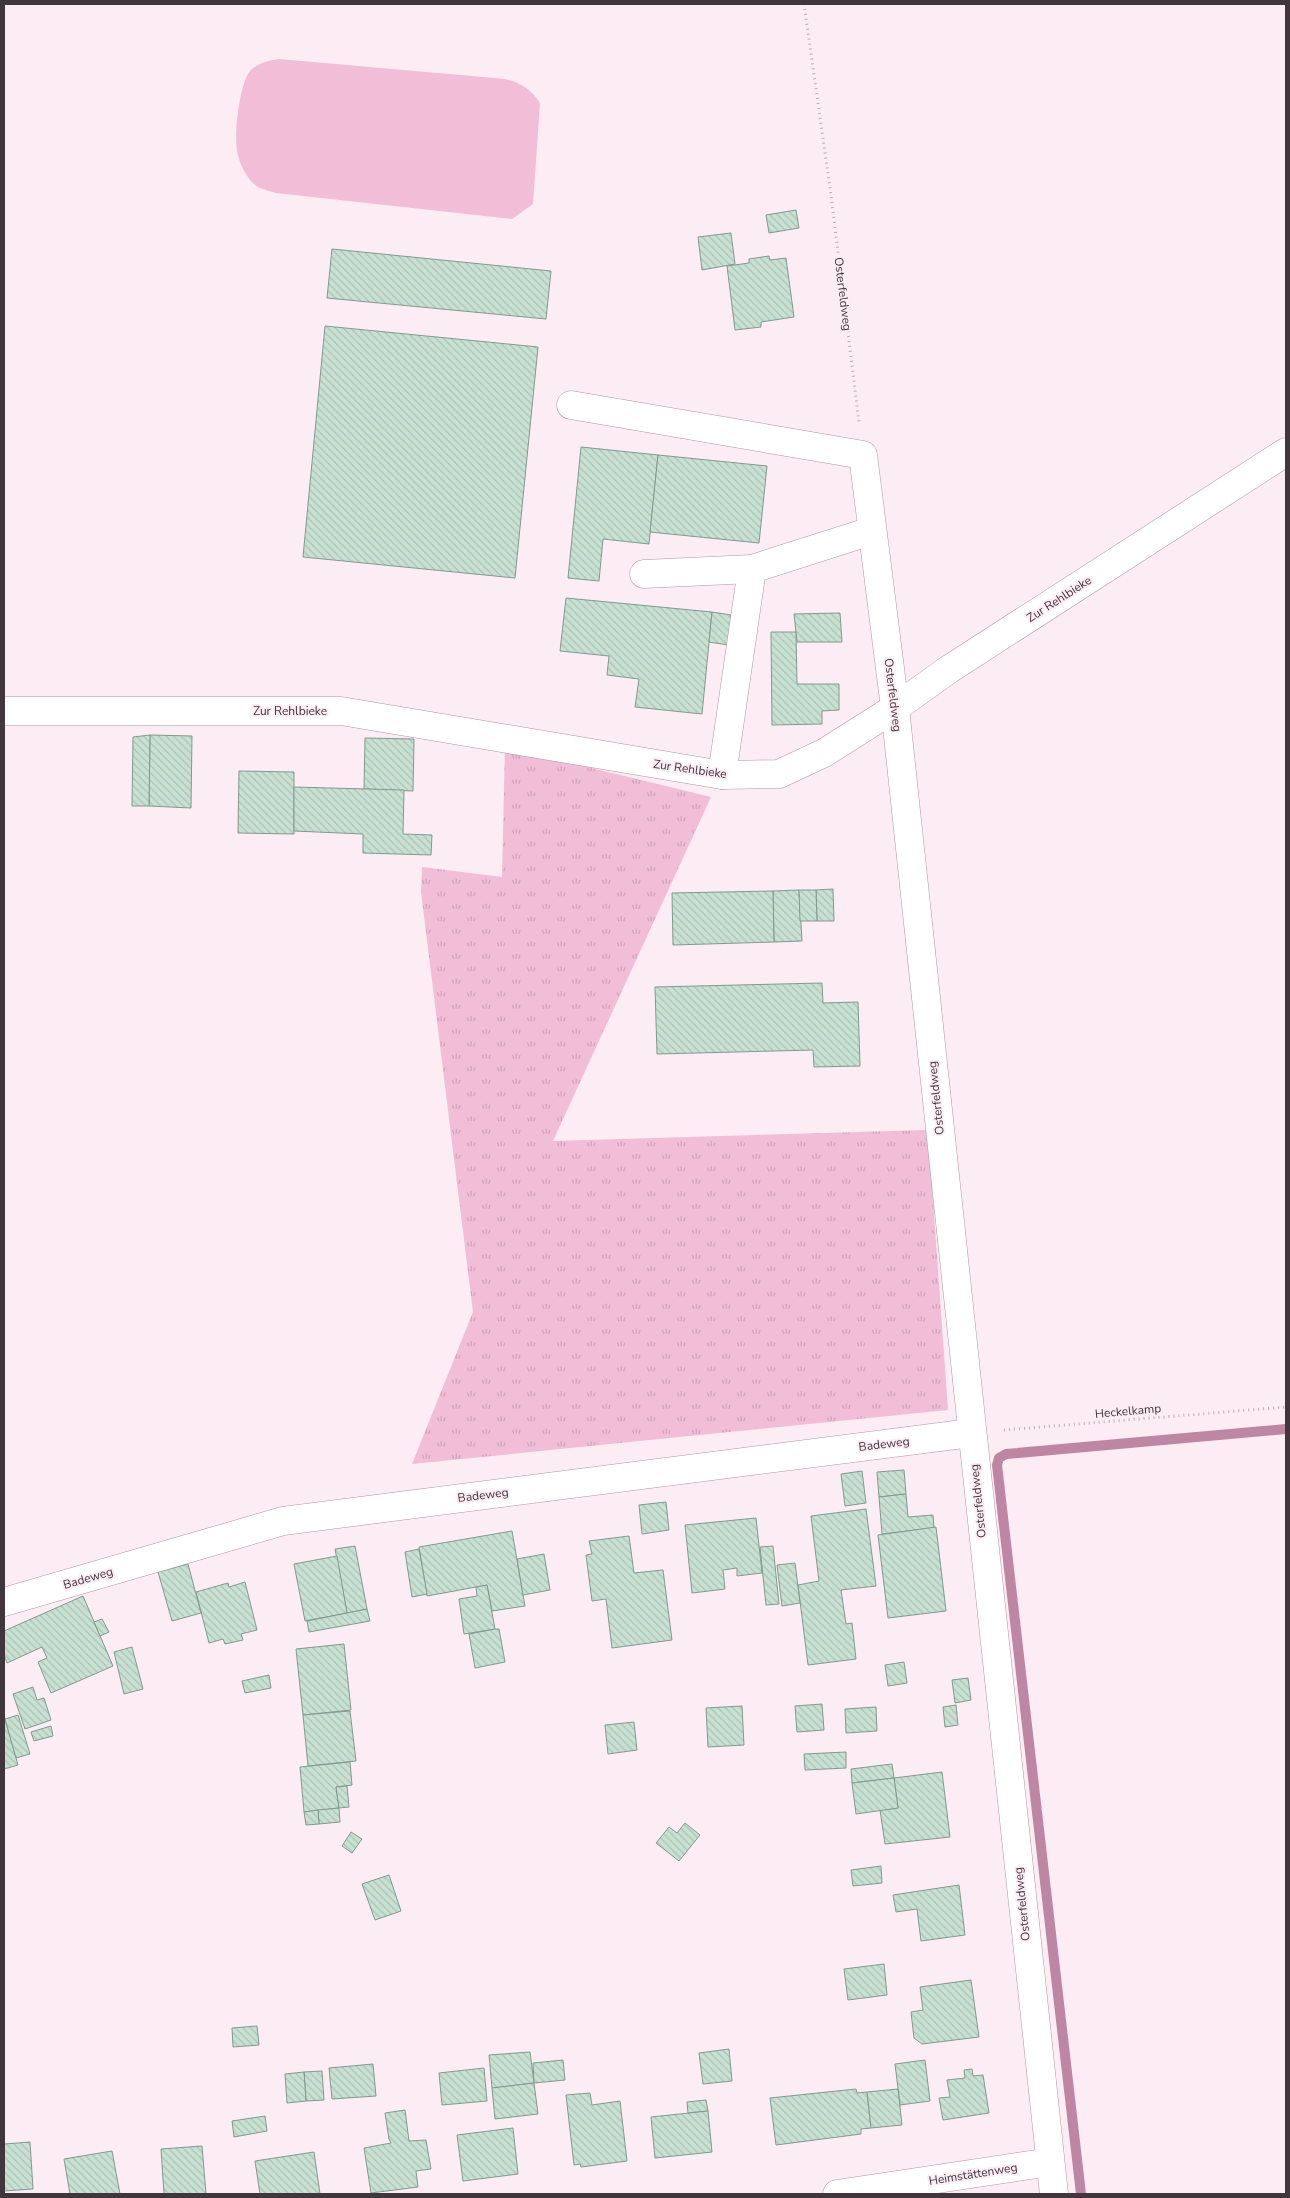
<svg xmlns="http://www.w3.org/2000/svg" width="1290" height="2198" font-family="'Nunito Sans',sans-serif">
  <style>
    .grass { fill: url(#grass-tufts) }
    .pitch { fill: #f1bdd7 }
    .lines { fill: none; stroke-linecap: round; stroke-linejoin: round }
    .stream { stroke: #bf86a4; stroke-width: 10 }
    .building { fill: url(#building-back-hatch); stroke: #829a8e }
    .minor-casing { stroke: #af97a3; stroke-width: 29 }
    .path { stroke: #bbadb3; stroke-width: 3; stroke-dasharray: 1 4; stroke-linecap: butt }
    .minor { stroke: #fff; stroke-width: 28 }
    .labels { text-anchor: middle; stroke-width: 4; stroke-linejoin: round; paint-order: stroke }
    .street-label { font-size: 12px; fill: #40363b; stroke: #fcecf3 }
  </style>
  <defs>
    <pattern id="grass-tufts" width="24" height="20" patternUnits="userSpaceOnUse" patternTransform="scale(1.25)"><rect width="24" height="20" fill="#f1bdd7"/><path d="M3 7l-1-3M5 7V3M7 7l1-3M15 17l-1-3M17 17v-4M19 17l1-3" fill="none" stroke="#d0a3b9"/></pattern>
    <pattern id="building-back-hatch" width="6" height="6" patternUnits="userSpaceOnUse" patternTransform="scale(1.25)"><rect width="6" height="6" fill="#c7e1d3"/><path d="M-1 5l2 2M0 0l6 6M5-1l2 2" fill="none" stroke="#acc2b6"/></pattern>
  </defs>
  <rect width="100%" height="100%" fill="#fcecf3"/>
  <path class="grass" d="M505 747 711 797 553 1141 928 1130 948 1410 412 1464 473 1312 421 892 422 867 502 877Z"/>
  <path class="pitch" d="M279 59 505 79C521 83 531 89 540 103L533 204 512 219 276 193C270 191 260 189 255 185 247 178 240 165 238 155 233 139 239 82 251 70 259 63 269 60 279 59Z"/>
  <g class="lines">
    <path class="stream" d="M1081 2194 997 1465 999 1458 1006 1454 1286 1429"/>
  </g>
  <g class="building">
    <path d="M796 210 799 228 769 233 766 215Z"/>
    <path d="M731 233 735 264 702 270 698 237Z"/>
    <path d="M332 249 551 271 546 319 327 298Z"/>
    <path d="M769 256 770 260 786 258 794 317 761 322V327L735 330 727 266 749 263V259Z"/>
    <path d="M325 326 538 347 515 578 303 557Z"/>
    <path d="M581 447 658 455 649 544 603 539 599 581 568 578Z"/>
    <path d="M658 455 767 466 759 543 650 532Z"/>
    <path d="M566 598 712 612 702 714 635 707 639 679 607 675 609 656 560 651Z"/>
    <path d="M712 612 731 615 728 645 709 642Z"/>
    <path d="M840 613 842 642H797L794 614Z"/>
    <path d="M771 632H796L797 684H839V710L822 711V724L772 725Z"/>
    <path d="M150 735 192 736 191 808 149 806Z"/>
    <path d="M150 735 149 806H132L133 737Z"/>
    <path d="M365 738 414 739 413 791 364 789Z"/>
    <path d="M239 771 294 772V834L238 833Z"/>
    <path d="M294 787 404 790 403 834 432 835 431 855 363 853V834L294 831Z"/>
    <path d="M833 889 834 921H817L816 890Z"/>
    <path d="M799 890 802 941 774 942 773 891Z"/>
    <path d="M799 890H816L817 921H800Z"/>
    <path d="M773 891 774 942 673 945 672 893Z"/>
    <path d="M822 983 823 1003 858 1002 860 1066 814 1067 813 1050 657 1054 655 987Z"/>
    <path d="M904 1470 906 1494 879 1497 877 1472Z"/>
    <path d="M862 1471 866 1503 845 1506 841 1474Z"/>
    <path d="M906 1494 908 1517 933 1515 934 1528 882 1534 879 1497Z"/>
    <path d="M666 1502 669 1530 642 1534 639 1505Z"/>
    <path d="M866 1509 876 1586 841 1590 846 1624 852 1623 856 1659 808 1665 798 1585 819 1581 811 1516Z"/>
    <path d="M756 1518 762 1573 737 1576V1568L723 1570 725 1589 692 1593 685 1525Z"/>
    <path d="M936 1527 946 1611 888 1618 878 1535Z"/>
    <path d="M512 1531 525 1606 492 1611 487 1585 427 1596 419 1547Z"/>
    <path d="M629 1536 634 1573 663 1570 672 1640 612 1648 606 1599 592 1601 586 1555 592 1554 589 1541Z"/>
    <path d="M355 1546 367 1609 347 1613 335 1549Z"/>
    <path d="M773 1546 779 1604 766 1605 760 1547Z"/>
    <path d="M419 1549 427 1594 412 1597 405 1552Z"/>
    <path d="M544 1554 550 1590 523 1595 517 1559Z"/>
    <path d="M337 1556 347 1613 305 1621 294 1564Z"/>
    <path d="M795 1563 800 1603 782 1606 777 1565Z"/>
    <path d="M188 1564 201 1613 172 1621 158 1572Z"/>
    <path d="M245 1582 257 1630 241 1634 243 1640 225 1644 223 1639 209 1643 196 1592 228 1583 229 1587Z"/>
    <path d="M487 1585 495 1629 464 1634 459 1599 477 1596 476 1587Z"/>
    <path d="M83 1596 113 1666 51 1693 38 1662 47 1658 42 1647 7 1663 4 1655V1631Z"/>
    <path d="M367 1609 370 1621 309 1632 307 1621Z"/>
    <path d="M102 1619 109 1632 100 1636 94 1622Z"/>
    <path d="M495 1629H499L505 1662 475 1668 469 1634Z"/>
    <path d="M344 1644 351 1710 303 1715 296 1649Z"/>
    <path d="M132 1647 143 1689 124 1694 114 1652Z"/>
    <path d="M904 1662 907 1683 888 1686 885 1665Z"/>
    <path d="M269 1675 271 1688 245 1693 242 1681Z"/>
    <path d="M968 1678 971 1700 955 1703 952 1680Z"/>
    <path d="M33 1687 37 1700 44 1698 51 1720 25 1729 13 1694Z"/>
    <path d="M822 1704 824 1730 797 1732 795 1706Z"/>
    <path d="M956 1705 958 1725 945 1727 943 1707Z"/>
    <path d="M742 1706 744 1745 708 1747 706 1708Z"/>
    <path d="M876 1707 877 1731 846 1733 845 1709Z"/>
    <path d="M350 1711 356 1761 308 1766 303 1715Z"/>
    <path d="M4 1715 18 1765 4 1769Z"/>
    <path d="M18 1715 30 1754 16 1758 5 1719Z"/>
    <path d="M634 1722 637 1750 608 1754 605 1725Z"/>
    <path d="M51 1726 53 1736 34 1741 31 1732Z"/>
    <path d="M846 1752V1768L805 1770 804 1754Z"/>
    <path d="M350 1762 352 1785 336 1787 339 1808 304 1812 300 1767Z"/>
    <path d="M892 1764 894 1778 852 1783 851 1769Z"/>
    <path d="M942 1772 950 1837 885 1844 880 1810 898 1808 894 1778Z"/>
    <path d="M894 1778 898 1808 856 1814 852 1783Z"/>
    <path d="M347 1786 349 1807 339 1808 336 1787Z"/>
    <path d="M339 1808 340 1822 319 1824 318 1810Z"/>
    <path d="M318 1810 319 1824 306 1825 304 1812Z"/>
    <path d="M685 1823 700 1835 679 1861 656 1843 669 1827 677 1833Z"/>
    <path d="M351 1832 362 1839 352 1853 342 1846Z"/>
    <path d="M881 1866 882 1883 853 1886 851 1870Z"/>
    <path d="M389 1875 401 1911 375 1920 362 1884Z"/>
    <path d="M959 1885 965 1935 921 1941 917 1909 896 1912 893 1895Z"/>
    <path d="M884 1964 887 1995 848 2000 844 1969Z"/>
    <path d="M971 1980 979 2037 922 2044 914 2038 911 2012 923 2010 920 1987Z"/>
    <path d="M257 2026 259 2045 233 2047 232 2028Z"/>
    <path d="M729 2049 732 2081 703 2084 699 2053Z"/>
    <path d="M530 2052 534 2083 492 2088 489 2055Z"/>
    <path d="M563 2060 565 2080 534 2083 533 2063Z"/>
    <path d="M925 2060 930 2101 900 2105 895 2064Z"/>
    <path d="M373 2064 376 2096 332 2099 329 2068Z"/>
    <path d="M484 2068 487 2101 442 2105 439 2073Z"/>
    <path d="M972 2069 973 2076 983 2075 989 2113 943 2120 939 2098 950 2097 947 2080 965 2078 964 2070Z"/>
    <path d="M322 2071 324 2100 306 2101 304 2072Z"/>
    <path d="M304 2072 306 2101 287 2103 285 2074Z"/>
    <path d="M534 2083 538 2114 495 2119 492 2088Z"/>
    <path d="M856 2089 857 2093 867 2092 871 2128 861 2129V2134L776 2145 770 2098Z"/>
    <path d="M898 2089 902 2125 871 2128 867 2092Z"/>
    <path d="M590 2093 592 2105 620 2101 627 2161 581 2167 580 2164 574 2165 566 2095Z"/>
    <path d="M706 2100 708 2111 688 2113 687 2102Z"/>
    <path d="M405 2110 409 2141 426 2140 431 2169 416 2171 418 2187 371 2193 364 2148 391 2143 389 2139 385 2113Z"/>
    <path d="M708 2111 712 2152 655 2158 651 2117Z"/>
    <path d="M265 2116 267 2131 234 2137 232 2121Z"/>
    <path d="M513 2128 518 2174 463 2181 457 2135Z"/>
    <path d="M30 2142 33 2189 4 2191V2144Z"/>
    <path d="M202 2146 206 2194H210H164L161 2149Z"/>
    <path d="M112 2151 120 2194H70L64 2159Z"/>
    <path d="M314 2152 320 2194H260L255 2161Z"/>
  </g>
  <g class="lines">
    <defs>
      <g id="minor">
        <path d="M571 405 863 455 895 708 1054 2194"/>
        <path d="M644 574 752 569"/>
        <path d="M4 711H341L722 775 779 774 824 753 895 708 948 670 1286 452"/>
        <path d="M722 775 752 569 871 531"/>
        <path d="M4 1602 283 1521 971 1433"/>
        <path d="M837 2194 1050 2162"/>
      </g>
    </defs>
    <use href="#minor" class="minor-casing"/>
    <g class="path">
      <path d="M804 4 831 195 859 422"/>
      <path d="M1004 1430 1286 1407"/>
    </g>
    <use href="#minor" class="minor"/>
  </g>
  <g class="labels">
    <g class="street-label">
      <text transform="translate(843 294) rotate(83)" y="4">Osterfeldweg</text>
      <text transform="translate(1059 599) rotate(-33)" y="4">Zur Rehlbieke</text>
      <text transform="translate(893 695) rotate(83)" y="4">Osterfeldweg</text>
      <text x="290" y="715">Zur Rehlbieke</text>
      <text transform="translate(690 769) rotate(8)" y="4">Zur Rehlbieke</text>
      <text transform="translate(936 1098) rotate(-96)" y="4">Osterfeldweg</text>
      <text transform="translate(1128 1411) rotate(-5)" y="4">Heckelkamp</text>
      <text transform="translate(884 1444) rotate(-7)" y="4">Badeweg</text>
      <text transform="translate(483 1495) rotate(-7)" y="4">Badeweg</text>
      <text transform="translate(978 1501) rotate(-96)" y="4">Osterfeldweg</text>
      <text transform="translate(88 1578) rotate(-16)" y="4">Badeweg</text>
      <text transform="translate(1022 1904) rotate(-96)" y="4">Osterfeldweg</text>
      <text transform="translate(973 2174) rotate(-9)" y="4">Heimstättenweg</text>
    </g>
  </g>
  <rect width="1290" height="2198" fill="none" stroke="#40363b" stroke-width="10"/>
</svg>
